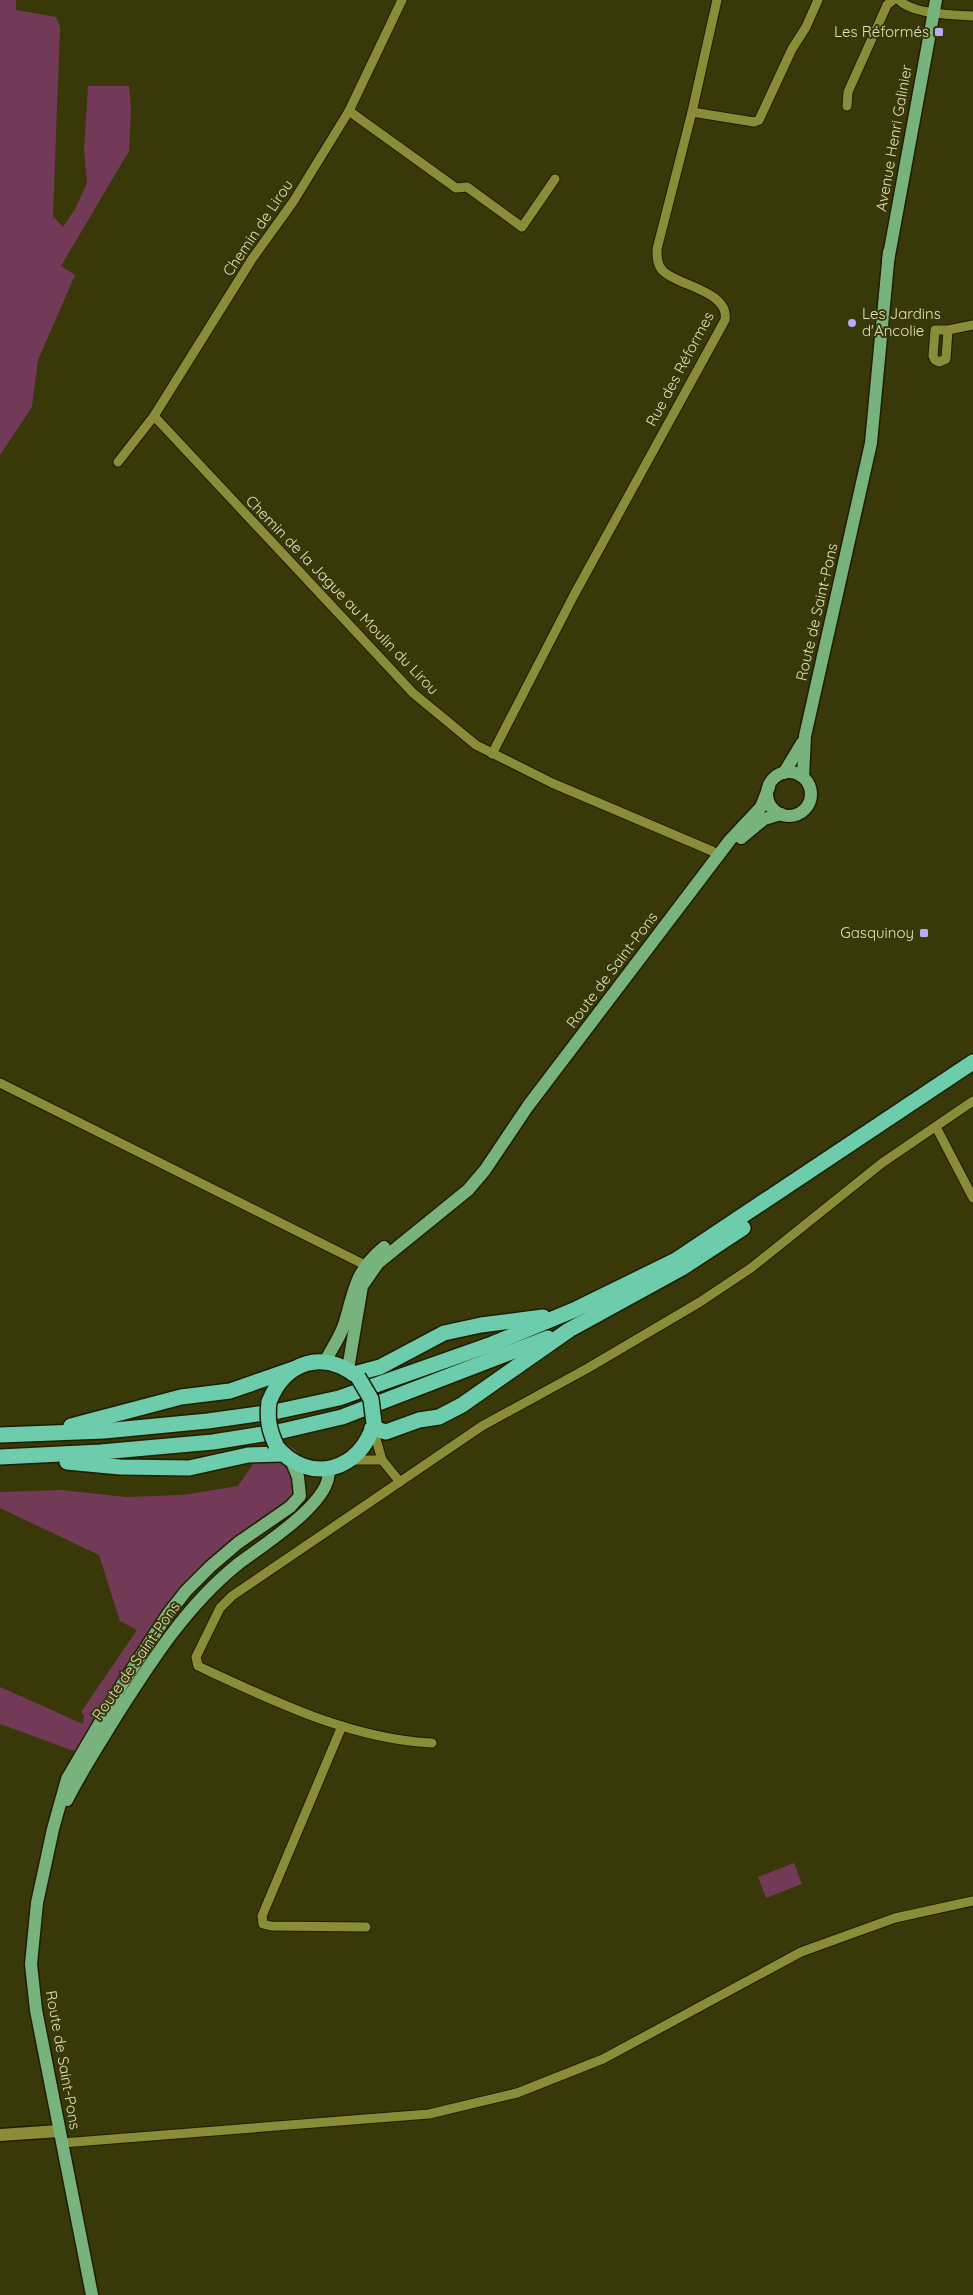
<svg xmlns="http://www.w3.org/2000/svg" width="973" height="2295" font-family="Quicksand,sans-serif">
  <style>
    .green { fill: #733a57 }
    .lines { fill: none; stroke-linecap: round; stroke-linejoin: round }
    .street-casing { stroke: #1e1e04; stroke-width: 11 }
    .secondary-casing { stroke: #1e1e04; stroke-width: 15 }
    .primary-casing { stroke: #1e1e04; stroke-width: 15 }
    .highway-casing { stroke: #1e1e04; stroke-width: 18 }
    .street { stroke: #8b8c37; stroke-width: 9 }
    .secondary { stroke: #8b8c37; stroke-width: 12 }
    .primary { stroke: #78b27d; stroke-width: 12 }
    .highway { stroke: #6cccac; stroke-width: 15 }
    .highway-bridge-casing { stroke: #1e1e04; stroke-width: 18; stroke-linecap: butt }
    .highway-bridge { stroke: #6cccac; stroke-width: 15 }
    .poi-dot { fill: #b6acf8; stroke: #383809; stroke-width: 2 }
    .labels { text-anchor: middle; stroke-width: 4; stroke-linejoin: round; paint-order: stroke }
    .poi-label { font-size: 15px; fill: #dfe1b9; stroke: #383809; text-anchor: end }
    .street-label { font-size: 15px; fill: #dfe1b9; stroke: #383809 }
  </style>
  <rect width="100%" height="100%" fill="#383809"/>
  <g class="green">
    <path d="M0 0H16V10L56 17 60 27 53 216 63 227 75 209 87 183 84 150 88 86H129L131 108 129 151 61 266 75 275 38 360 32 407 0 455Z"/>
    <path d="M271 1438C304 1447 311 1466 296 1495L213 1561 77 1752 0 1724V1687L83 1724 84 1715 81 1712 137 1630 120 1621 99 1555 0 1508V1492L61 1490 126 1497 182 1495 238 1486Z"/>
    <path d="M794 1863 802 1884 766 1898 758 1877Z"/>
  </g>
  <g class="lines">
    <defs>
      <g id="street">
        <path d="M899 0C912 14 954 15 973 16"/>
        <path d="M847 106 848 92 887 5 893 0"/>
        <path d="M349 111 456 188 467 187 522 227 555 179"/>
        <path d="M692 112 754 122 759 120 792 49 806 27 818 0"/>
        <path d="M948 330 946 359 939 362 935 360 933 356 935 330H948L973 325"/>
        <path d="M154 416 413 693 476 745 552 783 712 851 719 857"/>
        <path d="M118 462 154 416 252 259 293 202 349 111 402 0"/>
        <path d="M492 754 574 595 725 320C730 291 678 286 663 271 657 265 657 257 657 249L692 112 717 0"/>
        <path d="M0 1083 365 1265 369 1271"/>
        <path d="M936 1127 973 1198"/>
        <path d="M370 1436 376 1439 382 1460 400 1482"/>
        <path d="M351 1460H382"/>
        <path d="M342 1726 262 1916 263 1924 271 1926 366 1927"/>
        <path d="M432 1743C350 1739 271 1700 198 1666L196 1657 220 1608 232 1596 482 1426 588 1368 700 1302 751 1268 882 1163 973 1101"/>
        <path d="M62 2143 429 2114 517 2093 603 2059 801 1952 895 1918 973 1901"/>
      </g>
      <path id="secondary" d="M0 2135 59 2131"/>
      <g id="primary">
        <path d="M888 261 936 0"/>
        <circle cx="789" cy="794" r="22"/>
        <path d="M784 773 802 743"/>
        <path d="M803 777 805 736 871 443 889 252"/>
        <path d="M741 838 764 819 781 814"/>
        <path d="M316 1362 326 1360C332 1348 340 1337 344 1325 355 1290 354 1272 384 1247"/>
        <path d="M348 1369 362 1286 378 1263 468 1190 485 1170 528 1106 730 840 761 807 769 787"/>
        <path d="M67 1800C82 1770 100 1743 117 1715 152 1660 187 1605 238 1564 260 1547 336 1500 328 1469"/>
        <path d="M92 2295 36 2010 31 1964 37 1903 53 1829 67 1779 123 1683 168 1614 186 1591 211 1566 238 1543 290 1507 300 1496 298 1477 291 1460"/>
      </g>
      <g id="highway">
        <path d="M354 1374 380 1367 444 1333 481 1325 543 1317"/>
        <path d="M269 1402C285 1361 323 1349 358 1377"/>
        <path d="M71 1426 181 1397 230 1391 296 1368"/>
        <path d="M372 1428 386 1432 419 1420 439 1417 462 1405 569 1330 682 1268 743 1228"/>
        <path d="M0 1435 104 1431 208 1421 279 1411 339 1398 492 1344 574 1310 676 1260 973 1062"/>
        <path d="M276 1446C309 1486 361 1471 374 1423"/>
        <path d="M0 1457 101 1452 213 1442 282 1431 342 1417 548 1338"/>
        <path d="M67 1462 120 1467 189 1468 248 1455 283 1454"/>
      </g>
    </defs>
    <use href="#street" class="street-casing"/>
    <use href="#secondary" class="secondary-casing"/>
    <use href="#primary" class="primary-casing"/>
    <use href="#highway" class="highway-casing"/>
    <use href="#street" class="street"/>
    <use href="#secondary" class="secondary"/>
    <use href="#primary" class="primary"/>
    <use href="#highway" class="highway"/>
    <defs>
      <g id="highway-bridge">
        <path d="M358 1377 371 1399 374 1423"/>
        <path d="M269 1402C267 1419 269 1430 276 1445"/>
      </g>
    </defs>
    <use href="#highway-bridge" class="highway-bridge-casing"/>
    <use href="#highway-bridge" class="highway-bridge"/>
  </g>
  <g class="poi-dot">
    <rect x="934" y="27" width="10" height="10" rx="2.5"/>
    <circle cx="852" cy="323" r="5"/>
    <rect x="919" y="928" width="10" height="10" rx="2.5"/>
  </g>
  <g class="labels">
    <g class="poi-label">
      <text x="929" y="37">Les Réformés</text>
      <text x="862" y="319" text-anchor="start">Les Jardins<tspan x="862" dy="17">d'Ancolie</tspan></text>
      <text x="914" y="938">Gasquinoy</text>
    </g>
    <g class="street-label">
      <text transform="translate(894 138) rotate(-80)" y="5">Avenue Henri Galinier</text>
      <text transform="translate(258 228) rotate(-56)" y="5">Chemin de Lirou</text>
      <text transform="translate(680 369) rotate(-62)" y="5">Rue des Réformes</text>
      <text transform="translate(342 595) rotate(46)" y="5">Chemin de la Jague au Moulin du Lirou</text>
      <text transform="translate(817 612) rotate(-77)" y="5">Route de Saint-Pons</text>
      <text transform="translate(612 970) rotate(-53)" y="5">Route de Saint-Pons</text>
      <text transform="translate(136 1661) rotate(-55)" y="5">Route de Saint-Pons</text>
      <text transform="translate(63 2060) rotate(80)" y="5">Route de Saint-Pons</text>
    </g>
  </g>
</svg>
